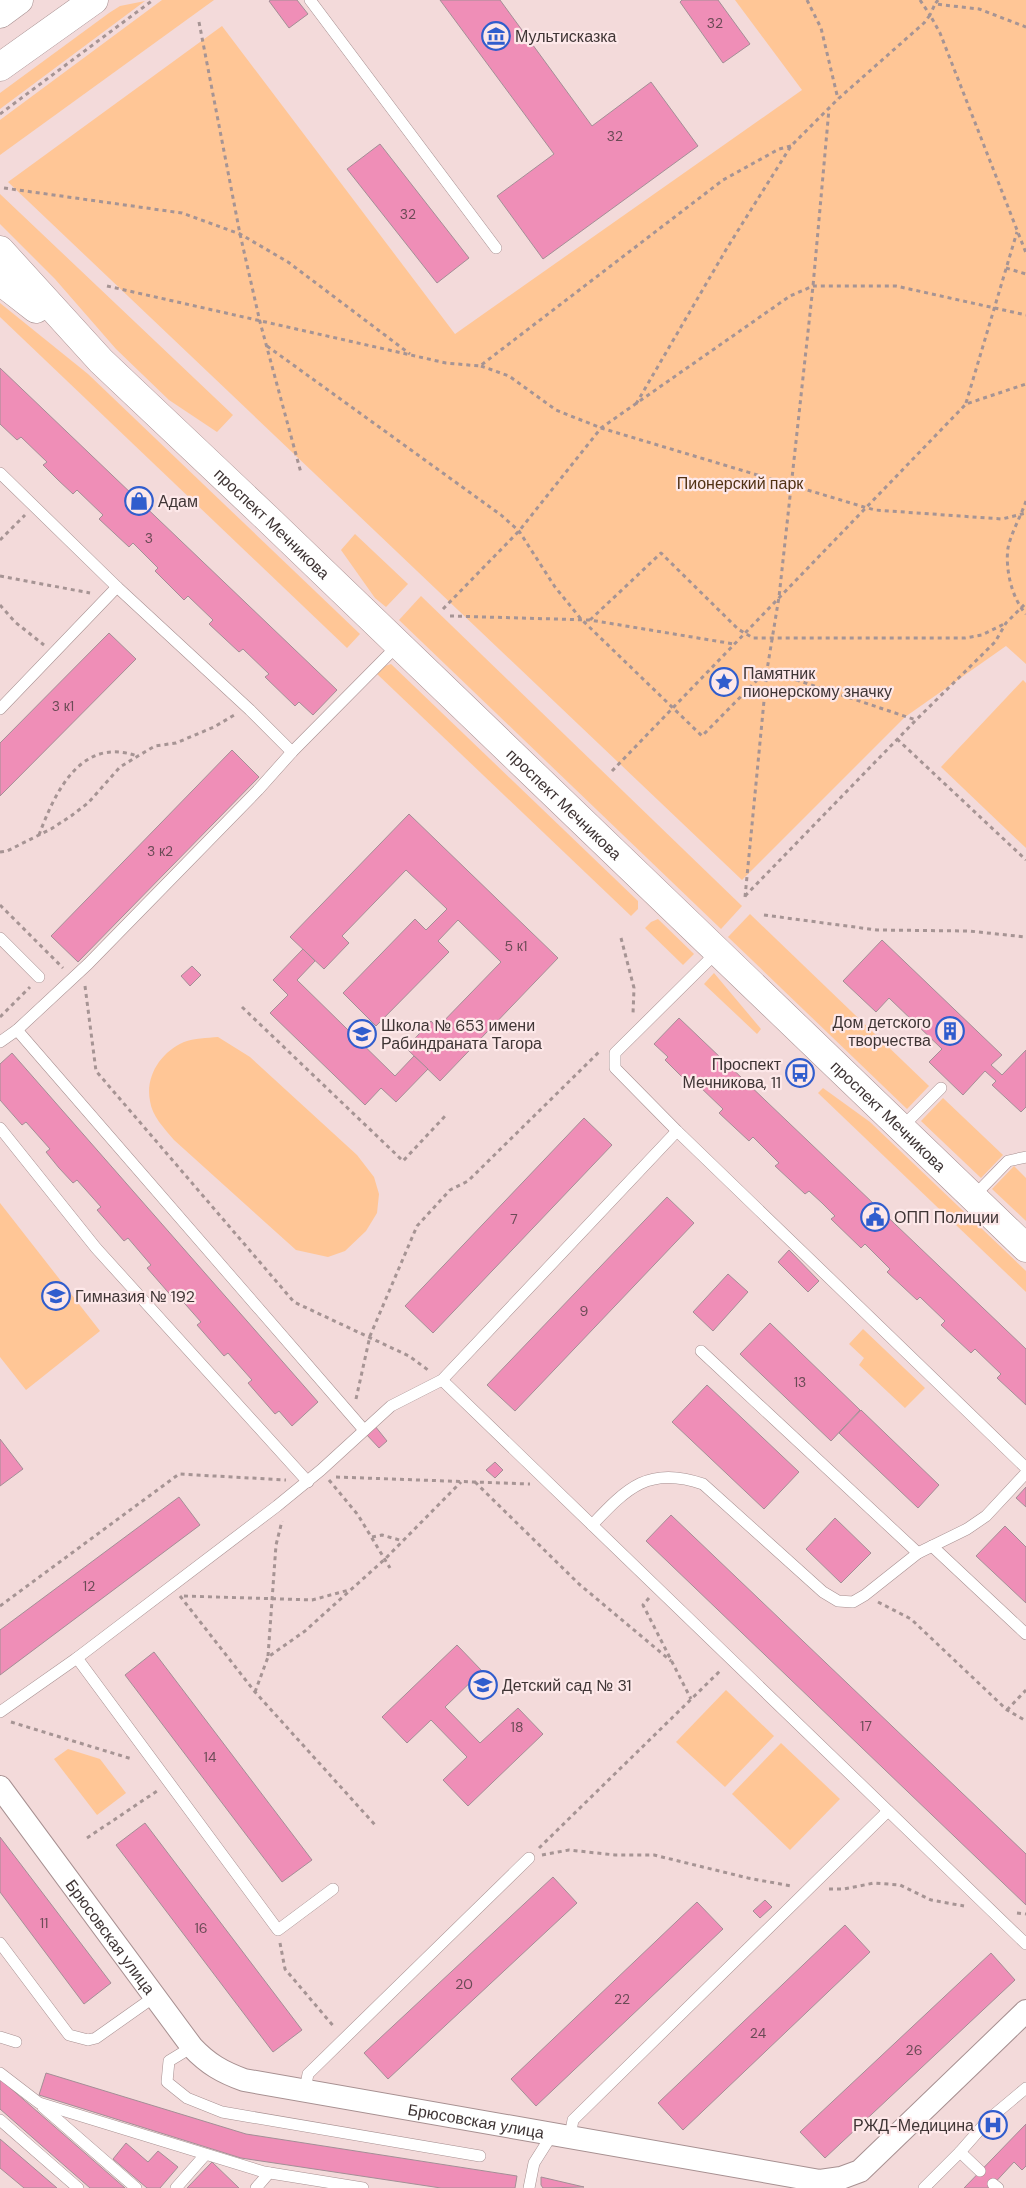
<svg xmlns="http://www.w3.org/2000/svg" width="1026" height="2188" font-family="'DM Sans',sans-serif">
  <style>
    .green { fill: #ffc696 }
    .building { fill: #ef8eb7; stroke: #a48e96 }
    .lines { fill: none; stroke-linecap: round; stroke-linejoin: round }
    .service-casing { stroke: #a79091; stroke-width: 12 }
    .minor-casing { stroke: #a79091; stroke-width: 24 }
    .tertiary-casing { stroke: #a79091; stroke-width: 29 }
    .primary-casing { stroke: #a79091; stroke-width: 29 }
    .path { stroke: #a69494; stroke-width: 3; stroke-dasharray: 4 4; stroke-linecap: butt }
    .service { stroke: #fff; stroke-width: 11 }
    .minor { stroke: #fff; stroke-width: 22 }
    .tertiary { stroke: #fff; stroke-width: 28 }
    .primary { stroke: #fff; stroke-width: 28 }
    .labels { text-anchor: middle; stroke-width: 4.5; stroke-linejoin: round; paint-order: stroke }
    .number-label { font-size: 14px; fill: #6b4b56 }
    .poi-label { font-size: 16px; fill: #3f3535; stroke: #fde8e9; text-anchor: start }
    .park-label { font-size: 16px; fill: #513214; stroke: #fde8e9 }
    .street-label { font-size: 16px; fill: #3f3535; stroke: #fde8e9 }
  </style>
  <rect width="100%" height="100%" fill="#f3dada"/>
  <g class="green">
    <path d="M162 0H214L0 155V120Z"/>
    <path d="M735 0H1026V664L1006 646 905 717 742 880 8 182 222 26 455 334 802 90Z"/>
    <path d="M145 1 0 109V93L109 13 120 6Z"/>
    <path d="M0 194 233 415 217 432 169 400 116 349 55 279 0 224Z"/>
    <path d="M0 303 88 374 360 634 347 648 0 317Z"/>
    <path d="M355 534 408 584 386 607 375 598 341 550Z"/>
    <path d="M421 596 742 906 721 929 399 620Z"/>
    <path d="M391 664 638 901V909L631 916 376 673 382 667Z"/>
    <path d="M1023 680 1026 683V848L941 767Z"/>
    <path d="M750 914 929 1086 907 1109 728 937Z"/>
    <path d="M658 919 694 954 683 965 645 928 651 922Z"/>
    <path d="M714 973 761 1029 757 1034 704 984Z"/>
    <path d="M218 1037 250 1057 357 1155 374 1177 379 1194 377 1213 366 1231 345 1251 328 1257 296 1250 174 1140C164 1128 152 1116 150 1101 145 1076 161 1052 184 1042 194 1038 207 1038 218 1037Z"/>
    <path d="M823 1088 870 1122 1026 1271V1292L818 1093Z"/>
    <path d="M943 1098 1003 1155 981 1178 921 1121Z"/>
    <path d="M1014 1166 1026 1178V1221L992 1189Z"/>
    <path d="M0 1203 100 1331 26 1390 0 1357Z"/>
    <path d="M863 1329 925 1388 905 1408 859 1365 864 1358 849 1344Z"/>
    <path d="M726 1690 774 1736 725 1787 676 1742Z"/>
    <path d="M781 1743 840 1799 790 1850 732 1794Z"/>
    <path d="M68 1749 100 1759 126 1793 97 1815 54 1759Z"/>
  </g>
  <g class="building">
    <path d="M271 0H297L308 14 289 28 269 1Z"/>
    <path d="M440 0H500L592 126 651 82 698 146 543 259 497 196 554 154Z"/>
    <path d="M682 0H718L750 44 723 63 680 2Z"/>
    <path d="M380 144 469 258 437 283 347 169Z"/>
    <path d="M0 368 337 690 313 715 299 702 295 706 265 677 269 674 243 649 239 652 209 624 213 620 188 596 184 600 155 571 158 568 133 543 129 547 99 519 103 515 77 490 73 494 58 480 43 465 47 462 21 437 17 440 0 424Z"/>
    <path d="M109 633 136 659 0 796V743Z"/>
    <path d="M232 750 259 777 78 962 51 936Z"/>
    <path d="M409 814 558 958 440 1081 406 1048 431 1021 437 1028 501 962 458 920 438 941 449 952 376 1026 343 993 415 919 426 930 447 909 406 870 342 936 349 943 324 969 290 937Z"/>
    <path d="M882 940 1002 1055 991 1065 1002 1075 1026 1050V1107L1021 1112 992 1085 996 1081 985 1071 963 1095 929 1062 942 1049 889 998 876 1012 843 981Z"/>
    <path d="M303 949 315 961 297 980 395 1076 414 1056 428 1069 396 1102 381 1088 365 1105 270 1013 288 995 273 980Z"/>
    <path d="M192 966 201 975 190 986 181 976Z"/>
    <path d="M679 1018 1026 1349V1405L997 1378 1001 1374 975 1349 971 1353 941 1325 945 1321 920 1297 917 1300 887 1272 890 1269 865 1244 861 1248 831 1219 835 1216 822 1203 809 1191 805 1194 775 1166 779 1163 753 1137 749 1141 719 1113 723 1109 698 1085 694 1089 665 1060 668 1057 654 1044Z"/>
    <path d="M12 1053 318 1402 292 1426 279 1411 275 1414 248 1383 252 1380 228 1353 224 1356 197 1325 201 1322 178 1296 174 1299 147 1268 151 1265 128 1238 124 1241 97 1210 101 1207 77 1180 73 1183 59 1168 46 1152 50 1149 26 1122 22 1125 0 1100V1064Z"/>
    <path d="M584 1118 612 1145 433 1333 405 1306Z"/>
    <path d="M667 1197 694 1223 515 1411 487 1385Z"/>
    <path d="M789 1250 819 1281 808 1292 778 1262Z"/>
    <path d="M728 1274 748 1292 713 1331 693 1312Z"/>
    <path d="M770 1323 860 1410 831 1441 740 1354Z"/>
    <path d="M707 1385 799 1472 764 1509 672 1422Z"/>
    <path d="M861 1410 939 1485 918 1508 839 1433Z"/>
    <path d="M375 1426 387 1441 379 1448 366 1434Z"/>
    <path d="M0 1439 23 1469 0 1486Z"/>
    <path d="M495 1462 503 1470 495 1478 486 1470Z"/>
    <path d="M1026 1487V1507L1016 1498Z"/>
    <path d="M179 1497 200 1525 0 1675V1630Z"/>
    <path d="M671 1515 1026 1854V1905L646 1541Z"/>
    <path d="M835 1518 871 1553 841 1583 806 1549Z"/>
    <path d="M1005 1526 1026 1547V1603L976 1556Z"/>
    <path d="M457 1645 482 1671 445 1707 480 1743 518 1708 543 1734 468 1806 443 1780 467 1757 431 1720 407 1743 382 1717Z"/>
    <path d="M154 1652 312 1860 282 1882 125 1675Z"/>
    <path d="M145 1823 302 2030 273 2052 116 1845Z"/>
    <path d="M0 1837 111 1983 84 2004 0 1892Z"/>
    <path d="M553 1877 577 1903 388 2079 364 2053Z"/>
    <path d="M765 1900 772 1907 760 1918 753 1911Z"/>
    <path d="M697 1902 723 1929 536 2106 511 2079Z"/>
    <path d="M845 1925 870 1952 683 2130 658 2103Z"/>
    <path d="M991 1953 1015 1980 825 2158 800 2132Z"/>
    <path d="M46 2073 246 2134 517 2176 515 2188H441L241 2158 39 2095Z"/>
    <path d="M0 2079 125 2188H90L0 2109Z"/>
    <path d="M1026 2124V2166L1022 2170 1014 2162 990 2188H964Z"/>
    <path d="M0 2139 57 2188H24L0 2168Z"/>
    <path d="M126 2143 148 2162 158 2151 178 2167 160 2188H147L113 2159Z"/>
    <path d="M212 2162 239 2188H187Z"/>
    <path d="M541 2177 584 2187 543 2188 541 2185Z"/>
  </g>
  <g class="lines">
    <defs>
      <g id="service">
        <path d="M310 0 496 248"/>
        <path d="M0 473 117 587"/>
        <path d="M0 709 117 587 250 710 292 752"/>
        <path d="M0 938 39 977"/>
        <path d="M717 952 615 1053V1068L677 1131 1026 1468"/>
        <path d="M17 1030 364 1430"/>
        <path d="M0 1042 17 1030 88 964 258 790 292 752 399 644"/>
        <path d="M0 1128 96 1248 308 1482"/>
        <path d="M901 1128 941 1088"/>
        <path d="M973 1197 1008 1161 1026 1157"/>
        <path d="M701 1351 918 1553"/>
        <path d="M442 1380 1026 1944"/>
        <path d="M592 1525C627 1488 649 1465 703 1484L823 1592 838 1601 853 1602 865 1595 918 1553 967 1529 986 1516 1026 1473"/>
        <path d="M932 1546 1026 1634"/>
        <path d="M77 1658 278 1930 333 1889"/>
        <path d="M0 1712 77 1658 277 1506 321 1470 391 1406 442 1380 677 1131"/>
        <path d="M0 1943 69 2035 88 2040 96 2038 154 1997"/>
        <path d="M0 2037 16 2042"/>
        <path d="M192 2047 169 2061 167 2082 187 2098 222 2112 480 2156"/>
        <path d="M0 2073 39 2103 264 2172 363 2188"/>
        <path d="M305 2090 308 2074 529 1858"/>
        <path d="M43 2107 136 2188"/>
        <path d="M0 2120 78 2188"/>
        <path d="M570 2136 573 2120 888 1811"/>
        <path d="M960 2152 989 2119 1026 2088"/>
        <path d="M993 2184 998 2188"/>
        <path d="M176 2188 205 2155"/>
        <path d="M256 2188 269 2173"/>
        <path d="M529 2188 534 2163 553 2133"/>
        <path d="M924 2188 960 2152 980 2171"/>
      </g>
      <g id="minor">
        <path id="s1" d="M0 1787 192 2047C208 2064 222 2072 244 2080L820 2181 841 2178 860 2171 1026 2011"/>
      </g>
      <g id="tertiary">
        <path id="s2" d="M0 250 101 361 268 519 1026 1248"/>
        <path d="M0 281 36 309"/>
      </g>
      <g id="primary">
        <path d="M0 14 19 0"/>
        <path d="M0 67 94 0"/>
      </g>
    </defs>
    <use href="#service" class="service-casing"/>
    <use href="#minor" class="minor-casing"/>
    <use href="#tertiary" class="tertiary-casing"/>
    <use href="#primary" class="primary-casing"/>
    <g class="path">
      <path d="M807 0 821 28 838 99"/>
      <path d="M920 0 930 15 935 4"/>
      <path d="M938 0 935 4 979 9 1026 27"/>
      <path d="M199 22 240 234 260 322 301 473"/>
      <path d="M0 114 153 0"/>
      <path d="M4 188 182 213 240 234 288 262 410 354"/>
      <path d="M1006 268 1026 274"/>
      <path d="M107 286 446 363 480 366 723 180 779 149 791 146"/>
      <path d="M267 346 501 515 519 531 555 587 581 619 702 736 767 670 916 720"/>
      <path d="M481 366 509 376 556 410 601 428 864 507 875 510 1002 519 1026 513"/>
      <path d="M966 403 1017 232"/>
      <path d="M636 404 727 248 791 146 838 99 924 23 930 15 940 33 1026 253"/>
      <path d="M1026 501C1021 516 1011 533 1008 548 1005 569 1012 599 1026 614"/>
      <path d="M0 540 25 515"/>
      <path d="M0 576 90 593"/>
      <path d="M0 605 15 622 44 645"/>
      <path d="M443 609 519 531 601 428 790 296 813 286H896L1026 315"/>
      <path d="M450 616 590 620 734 644"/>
      <path d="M590 620 661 553 738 629 753 638H965L982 635 1006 623"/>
      <path d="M897 739 1026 860"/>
      <path d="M612 771 966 404 1026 384"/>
      <path d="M39 835C55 792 81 736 137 756"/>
      <path d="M0 852 7 851 51 829 71 816 88 803 120 767 138 756 155 746 176 743 214 727 236 714"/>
      <path d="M745 896 916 720 995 642 1006 623 1026 603"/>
      <path d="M745 897 767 670 779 597 813 286 829 109"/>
      <path d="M0 905 63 968"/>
      <path d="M764 915 877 930 969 931 1026 937"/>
      <path d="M621 938 634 988 633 1014"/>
      <path d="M85 986 96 1071 294 1302 409 1356 428 1370"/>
      <path d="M242 1007 403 1161 447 1114"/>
      <path d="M0 1017 30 987"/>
      <path d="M356 1399 370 1336 417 1226 450 1190 468 1181 600 1051"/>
      <path d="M336 1477 530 1484"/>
      <path d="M329 1480 358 1515 390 1568"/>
      <path d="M475 1482 579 1584 671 1661"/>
      <path d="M372 1537 382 1535 403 1541"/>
      <path d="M180 1596 255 1692 376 1826"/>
      <path d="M184 1596 312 1600 349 1590"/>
      <path d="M649 1598 643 1605 691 1699"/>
      <path d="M878 1602 911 1619 1007 1710 1026 1721"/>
      <path d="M0 1606 179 1474 286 1480"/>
      <path d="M268 1656 276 1545 282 1521"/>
      <path d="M255 1692 268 1657 305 1631 385 1559 461 1482"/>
      <path d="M1007 1710 1026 1690"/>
      <path d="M11 1722 132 1759"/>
      <path d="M87 1838 157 1791"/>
      <path d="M539 1848 722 1669"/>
      <path d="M542 1855 569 1850 615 1855H654L748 1878 791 1886"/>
      <path d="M829 1889H844L874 1883 900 1885 931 1900 964 1906"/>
      <path d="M1017 1913 1026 1914"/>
      <path d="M280 1943 285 1969 335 2028"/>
    </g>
    <use href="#service" class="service"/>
    <use href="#minor" class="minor"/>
    <use href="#tertiary" class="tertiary"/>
    <use href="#primary" class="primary"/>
  </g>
  <defs>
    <symbol id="museum-ring" viewBox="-11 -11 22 22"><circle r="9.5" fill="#fde8e9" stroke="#305dcd" stroke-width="1.5"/><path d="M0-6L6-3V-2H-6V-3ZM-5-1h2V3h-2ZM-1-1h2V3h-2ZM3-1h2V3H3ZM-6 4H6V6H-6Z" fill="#305dcd"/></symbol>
    <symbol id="shop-ring" viewBox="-11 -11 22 22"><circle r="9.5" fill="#fde8e9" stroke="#305dcd" stroke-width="1.5"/><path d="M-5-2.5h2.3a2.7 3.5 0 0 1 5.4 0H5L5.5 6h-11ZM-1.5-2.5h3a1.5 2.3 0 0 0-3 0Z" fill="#305dcd"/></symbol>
    <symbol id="sight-ring" viewBox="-11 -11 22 22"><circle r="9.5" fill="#fde8e9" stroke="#305dcd" stroke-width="1.5"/><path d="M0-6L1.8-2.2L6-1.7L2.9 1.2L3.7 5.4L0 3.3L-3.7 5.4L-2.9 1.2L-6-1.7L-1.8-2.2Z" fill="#305dcd"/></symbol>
    <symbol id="building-ring" viewBox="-11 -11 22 22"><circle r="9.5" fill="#fde8e9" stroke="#305dcd" stroke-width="1.5"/><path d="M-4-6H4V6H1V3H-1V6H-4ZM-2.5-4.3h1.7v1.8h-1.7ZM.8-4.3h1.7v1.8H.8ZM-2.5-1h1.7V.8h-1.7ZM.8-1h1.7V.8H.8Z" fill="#305dcd"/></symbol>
    <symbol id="school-ring" viewBox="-11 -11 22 22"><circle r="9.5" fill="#fde8e9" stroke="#305dcd" stroke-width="1.5"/><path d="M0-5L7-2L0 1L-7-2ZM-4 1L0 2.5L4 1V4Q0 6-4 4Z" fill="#305dcd"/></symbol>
    <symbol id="bus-ring" viewBox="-11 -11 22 22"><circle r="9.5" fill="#fde8e9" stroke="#305dcd" stroke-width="1.5"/><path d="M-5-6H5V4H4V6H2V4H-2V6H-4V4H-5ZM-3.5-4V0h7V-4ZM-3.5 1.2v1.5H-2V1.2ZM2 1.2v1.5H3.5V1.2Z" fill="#305dcd"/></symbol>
    <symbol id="civic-ring" viewBox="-11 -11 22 22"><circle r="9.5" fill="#fde8e9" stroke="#305dcd" stroke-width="1.5"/><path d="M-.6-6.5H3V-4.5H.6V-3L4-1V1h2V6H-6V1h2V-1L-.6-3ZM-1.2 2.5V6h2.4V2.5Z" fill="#305dcd"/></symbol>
    <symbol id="hospital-ring" viewBox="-11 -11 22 22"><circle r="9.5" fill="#fde8e9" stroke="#305dcd" stroke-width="1.5"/><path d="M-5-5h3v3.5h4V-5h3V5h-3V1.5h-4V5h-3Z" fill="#305dcd"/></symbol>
  </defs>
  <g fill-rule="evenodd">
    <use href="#museum-ring" x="480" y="20" width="32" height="32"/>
    <use href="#shop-ring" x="123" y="485" width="32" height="32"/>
    <use href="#sight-ring" x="708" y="666" width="32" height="32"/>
    <use href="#building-ring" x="934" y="1015" width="32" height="32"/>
    <use href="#school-ring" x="346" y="1018" width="32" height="32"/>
    <use href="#bus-ring" x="784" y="1057" width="32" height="32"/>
    <use href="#civic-ring" x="859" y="1201" width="32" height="32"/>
    <use href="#school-ring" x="40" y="1280" width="32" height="32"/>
    <use href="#school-ring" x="467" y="1669" width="32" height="32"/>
    <use href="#hospital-ring" x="977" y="2109" width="32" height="32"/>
  </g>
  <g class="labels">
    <g class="number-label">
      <text x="715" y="28">32</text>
      <text x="615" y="141">32</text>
      <text x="408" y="219">32</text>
      <text x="149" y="543">3</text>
      <text x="63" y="711">3 к1</text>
      <text x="160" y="856">3 к2</text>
      <text x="516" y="951">5 к1</text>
      <text x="514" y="1224">7</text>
      <text x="584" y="1316">9</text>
      <text x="800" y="1387">13</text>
      <text x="89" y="1591">12</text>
      <text x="866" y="1731">17</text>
      <text x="517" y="1732">18</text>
      <text x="210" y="1762">14</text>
      <text x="44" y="1928">11</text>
      <text x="201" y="1933">16</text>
      <text x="464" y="1989">20</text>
      <text x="622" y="2004">22</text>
      <text x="758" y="2038">24</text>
      <text x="914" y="2055">26</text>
    </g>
    <g class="poi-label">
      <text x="515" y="42">Мультисказка</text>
      <text x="158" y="507">Адам</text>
      <text x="743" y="679">Памятник<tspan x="743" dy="18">пионерскому значку</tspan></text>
      <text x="931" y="1028" text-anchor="end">Дом детского<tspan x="931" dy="18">творчества</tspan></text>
      <text x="381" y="1031">Школа № 653 имени<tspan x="381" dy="18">Рабиндраната Тагора</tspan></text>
      <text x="781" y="1070" text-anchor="end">Проспект<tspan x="781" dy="18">Мечникова, 11</tspan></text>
      <text x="894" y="1223">ОПП Полиции</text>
      <text x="75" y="1302">Гимназия № 192</text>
      <text x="502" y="1691">Детский сад № 31</text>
      <text x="974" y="2131" text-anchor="end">РЖД-Медицина</text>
    </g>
    <g class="park-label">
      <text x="740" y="489">Пионерский парк</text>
    </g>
    <g class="street-label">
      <text dy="6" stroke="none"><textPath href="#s2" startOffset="386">проспект Мечникова</textPath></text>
      <text dy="6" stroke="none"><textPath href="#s2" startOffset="791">проспект Мечникова</textPath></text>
      <text dy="6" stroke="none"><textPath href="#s2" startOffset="1241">проспект Мечникова</textPath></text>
      <text dy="6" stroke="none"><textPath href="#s1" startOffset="186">Брюсовская улица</textPath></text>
      <text dy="6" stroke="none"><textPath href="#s1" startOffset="621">Брюсовская улица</textPath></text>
    </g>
  </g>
</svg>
